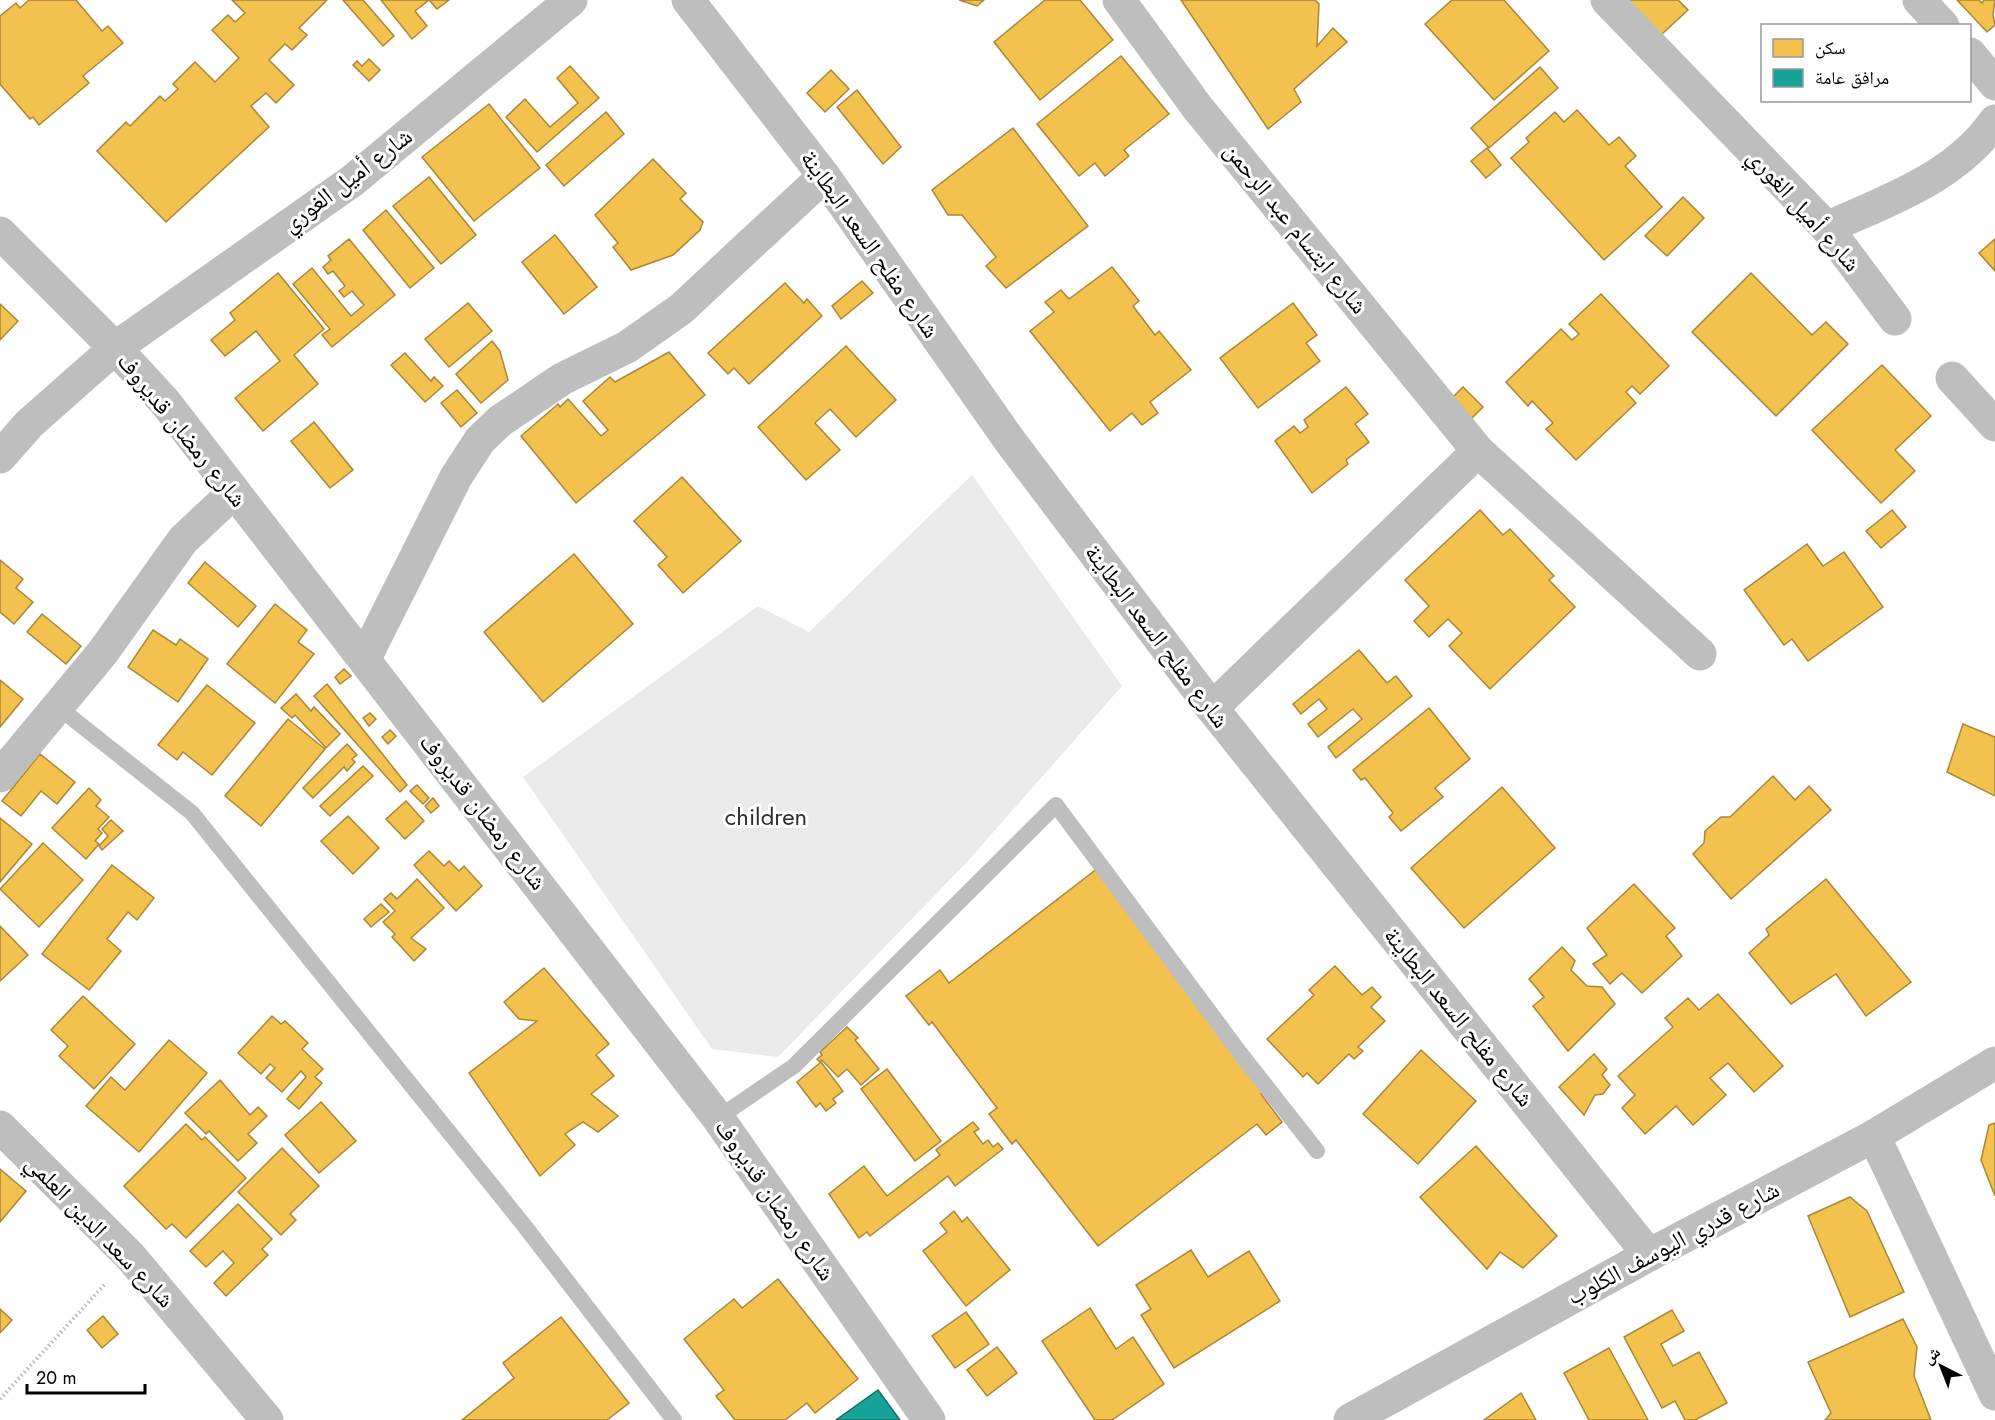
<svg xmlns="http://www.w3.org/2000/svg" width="1995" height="1420" font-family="Jost,'Noto Naskh Arabic',sans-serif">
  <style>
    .green { fill: #eaeaea }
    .homes { fill: #f2c14e; stroke: #a98737; stroke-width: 1.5 }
    .public { fill: #17a398; stroke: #10726a; stroke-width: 1.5 }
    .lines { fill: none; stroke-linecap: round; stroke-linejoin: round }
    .path { stroke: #b8b8b8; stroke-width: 4; stroke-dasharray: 1.5 3; stroke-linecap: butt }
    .lane { stroke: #bebebe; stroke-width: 16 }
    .street { stroke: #bebebe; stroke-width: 33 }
    .labels { text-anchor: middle; stroke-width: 6; stroke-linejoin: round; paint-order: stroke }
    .street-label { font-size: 24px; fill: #000; stroke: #fff }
    .park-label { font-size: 24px; fill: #2f2f2f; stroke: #fff }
  </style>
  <rect width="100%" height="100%" fill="#fff"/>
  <path class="green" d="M972 475 1122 686 967 862 778 1057 712 1049 523 777 758 606 809 632Z"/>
  <g class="homes">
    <path d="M29 0H76L102 31 108 26 123 43 83 76 89 83 39 125 33 117 30 119 0 84V16L16 3 20 8Z"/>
    <path d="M232 0H327L299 28 307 35 292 50 285 44 269 60 294 85 276 103 266 93 251 106 269 127 166 222 97 151 126 122 130 126 160 96 165 101 178 89 173 84 195 62 215 82 239 58 212 30 228 15 235 22 245 13Z"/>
    <path d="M343 0H363L394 36 383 46Z"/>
    <path d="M381 0H429L415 11 427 26 412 39Z"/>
    <path d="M429 0H449L437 9Z"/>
    <path d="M959 0H984L977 6Z"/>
    <path d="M1045 0H1080L1113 40 1040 100 994 42Z"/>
    <path d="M1181 0H1315L1319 4 1317 46 1333 28 1347 42 1294 89 1301 102 1268 129Z"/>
    <path d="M1452 0H1504L1549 51 1494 100 1425 24Z"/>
    <path d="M1628 0H1678L1688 10 1661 35Z"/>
    <path d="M1957 0H1979L1982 3 1984 0H1995L1993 15 1995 25 1987 32Z"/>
    <path d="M1121 56 1169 114 1124 150 1129 156 1105 176 1095 163 1079 176 1037 124Z"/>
    <path d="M369 59 380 70 369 81 353 65 357 61 362 66Z"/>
    <path d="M570 66 599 98 537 152 506 117 525 99 550 127 578 103 557 78Z"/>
    <path d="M1540 67 1558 88 1489 148 1471 128Z"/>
    <path d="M831 70 849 89 825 112 807 93Z"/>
    <path d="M857 90 901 147 883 164 837 107Z"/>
    <path d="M489 104 540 168 474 221 422 157Z"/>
    <path d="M1577 110 1609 145 1619 137 1636 156 1625 166 1662 207 1604 260 1511 158 1529 142 1526 138 1555 112 1564 122Z"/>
    <path d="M606 112 624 134 564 186 546 165Z"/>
    <path d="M1013 128 1088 226 1006 288 986 266 996 257 962 215H948L932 190Z"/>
    <path d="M1487 148 1501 165 1486 178 1471 161Z"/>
    <path d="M653 159 686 193 680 199 703 222 700 230 673 255 631 270 613 247 618 243 595 215Z"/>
    <path d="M429 177 476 235 441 264 393 206Z"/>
    <path d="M1683 197 1704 218 1667 256 1645 236Z"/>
    <path d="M386 210 434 268 410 288 363 230Z"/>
    <path d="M555 235 597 287 564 314 522 262Z"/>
    <path d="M349 239 395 295 332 347 322 335 330 329 293 284 312 268 351 316 364 305 352 291 344 297 339 291 345 286 333 271 328 274 323 267 331 260 328 256Z"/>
    <path d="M1995 239V271L1979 253Z"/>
    <path d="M1112 267 1139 301 1133 306 1155 335 1159 331 1191 370 1150 402 1158 413 1142 425 1132 413 1110 431 1030 331 1054 312 1045 302 1061 290 1069 299Z"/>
    <path d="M278 273 324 329 294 355 318 384 263 431 235 398 280 361 256 331 225 356 211 340 235 320 230 313Z"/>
    <path d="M1751 273 1812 335 1826 322 1848 344 1776 416 1692 332Z"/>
    <path d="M862 281 873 293 841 319 832 306Z"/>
    <path d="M785 283 804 303 807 299 822 316 749 384 734 368 728 374 708 353Z"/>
    <path d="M1601 294 1669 366 1640 394 1632 386 1626 392 1636 403 1576 460 1546 429 1553 423 1532 401 1528 406 1506 382 1561 329 1572 340 1579 334 1569 324Z"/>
    <path d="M468 303 492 331 449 367 425 339Z"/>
    <path d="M1293 303 1317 335 1306 343 1320 361 1258 408 1220 358Z"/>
    <path d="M0 304 18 321 0 340Z"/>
    <path d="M492 341 500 351 508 380 481 403 456 374Z"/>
    <path d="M846 346 896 400 856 437 830 409 815 423 840 450 806 480 758 427Z"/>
    <path d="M669 352 705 395 576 503 521 436 558 404 560 407 568 399 601 436 608 430 583 401 610 377 615 382Z"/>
    <path d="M405 353 431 381 434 377 443 386 425 402 391 365Z"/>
    <path d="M1882 365 1931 416 1895 450 1915 471 1881 503 1812 430Z"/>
    <path d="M1346 387 1368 414 1355 424 1369 442 1346 460 1348 464 1312 493 1275 441 1294 426 1300 433 1308 427 1304 420Z"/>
    <path d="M1463 387 1483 407 1471 419 1451 399Z"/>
    <path d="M457 390 477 413 461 427 441 403Z"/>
    <path d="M314 422 353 470 330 488 291 441Z"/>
    <path d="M682 477 741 541 683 593 658 565 667 557 634 521Z"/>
    <path d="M1480 510 1503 535 1510 529 1554 576 1549 580 1575 607 1490 689 1449 646 1462 633 1448 619 1429 637 1414 621 1429 606 1405 580Z"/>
    <path d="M1892 510 1906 527 1881 548 1866 531Z"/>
    <path d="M1807 544 1823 566 1844 552 1883 607 1808 661 1792 639 1784 645 1744 590Z"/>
    <path d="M574 554 633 624 543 702 484 632Z"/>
    <path d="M0 560 23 579 16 588 33 602 14 624 0 612Z"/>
    <path d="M205 562 256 606 238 627 188 583Z"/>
    <path d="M275 604 307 630 298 642 314 654 275 703 227 664Z"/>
    <path d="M42 614 81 646 66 664 27 632Z"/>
    <path d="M153 630 176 645 180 639 208 659 178 702 128 667Z"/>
    <path d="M1359 650 1387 683 1396 676 1412 696 1336 758 1328 747 1362 719 1353 709 1318 737 1308 724 1327 709 1319 699 1301 714 1293 704Z"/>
    <path d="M344 669 351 676 340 684 335 677Z"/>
    <path d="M0 680 23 699 0 727Z"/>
    <path d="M327 684 407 785 400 792 314 696Z"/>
    <path d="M207 685 255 723 212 775 183 752 177 760 158 745Z"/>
    <path d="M296 694 311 711 314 707 340 734 326 748 295 715 292 718 281 708Z"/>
    <path d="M1429 708 1470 759 1435 788 1443 797 1401 831 1389 817 1393 813 1365 778 1361 780 1353 770Z"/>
    <path d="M370 713 376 719 369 726 363 718Z"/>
    <path d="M288 719 325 749 261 826 225 796Z"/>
    <path d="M1963 724 1995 737V796L1947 772Z"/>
    <path d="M390 730 396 736 388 744 382 737Z"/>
    <path d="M347 744 357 755 352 759 355 762 347 771 344 767 313 798 303 788Z"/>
    <path d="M40 754 75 782 57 804 41 791 21 816 2 801Z"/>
    <path d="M363 766 373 776 330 816 320 806Z"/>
    <path d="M1773 776 1795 800 1809 786 1831 810 1731 899 1693 854 1704 843 1705 831 1721 817H1730Z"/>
    <path d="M417 785 429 798 423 804 410 791Z"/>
    <path d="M1502 787 1555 848 1464 928 1411 868Z"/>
    <path d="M89 788 101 800 96 806 109 817 98 829 102 833 95 841 99 844 86 859 52 828Z"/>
    <path d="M433 798 439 806 431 813 425 806Z"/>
    <path d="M406 801 424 821 405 839 386 819Z"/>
    <path d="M348 816 379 848 353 874 321 841Z"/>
    <path d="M0 818 32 844 0 882Z"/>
    <path d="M111 820 123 831 102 850 99 846 108 836 102 829Z"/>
    <path d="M43 843 83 880 39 927 0 889Z"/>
    <path d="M429 851 444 866 449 861 459 871 464 866 482 886 456 911 414 865Z"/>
    <path d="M112 865 154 898 137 920 128 912 107 939 121 951 89 990 42 954Z"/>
    <path d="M1098 868 1264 1091 1261 1094 1282 1122 1266 1135 1257 1124 1098 1246 1016 1140 1012 1144 989 1114 997 1108 932 1022 929 1025 906 996 940 970 949 983Z"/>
    <path d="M417 879 444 908 411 938 426 949 414 961 392 937 395 934 383 922 395 911 384 899 391 893 397 899Z"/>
    <path d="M1826 879 1911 982 1866 1016 1836 974 1791 1004 1749 953 1769 935 1766 929Z"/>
    <path d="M1634 884 1675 928 1666 936 1682 956 1642 993 1622 973 1610 984 1593 964 1607 955 1587 928Z"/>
    <path d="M381 904 389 912 371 927 364 919Z"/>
    <path d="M0 926 28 955 0 981Z"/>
    <path d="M1562 947 1575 961 1571 970 1587 986 1602 987 1615 1004 1568 1051 1533 1006 1544 997 1529 979Z"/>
    <path d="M1335 966 1362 995 1372 987 1381 997 1371 1007 1385 1021 1358 1047 1363 1051 1354 1059 1349 1054 1318 1084 1307 1073 1303 1077 1267 1039 1314 995 1309 990Z"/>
    <path d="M544 968 609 1044 596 1055 614 1076 591 1094 618 1116 598 1132 583 1122 565 1134 575 1145 540 1176 469 1073 537 1021 519 1019 504 1002Z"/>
    <path d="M1718 994 1783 1066 1754 1092 1728 1063 1710 1078 1726 1095 1693 1125 1676 1106 1645 1134 1622 1108 1635 1095 1618 1076 1673 1027 1665 1018 1688 998 1699 1010Z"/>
    <path d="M83 996 135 1044 94 1089 59 1056 68 1046 51 1030Z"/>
    <path d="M272 1016 281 1024 285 1021 308 1043 302 1049 323 1069 315 1077 322 1083 299 1109 287 1099 306 1077 301 1071 282 1092 266 1078 275 1068 270 1064 261 1074 238 1053Z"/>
    <path d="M847 1027 858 1038 855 1040 879 1069 861 1085 847 1069 838 1077 822 1060 820 1062 817 1059 822 1055 820 1052Z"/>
    <path d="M169 1040 207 1073 139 1152 86 1106 111 1077 125 1090Z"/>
    <path d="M1421 1050 1476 1101 1418 1164 1363 1114Z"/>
    <path d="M1594 1054 1607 1069 1602 1075 1610 1085 1603 1094 1595 1095 1584 1115 1559 1087Z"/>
    <path d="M821 1062 843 1091 833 1099 836 1103 826 1111 820 1103 816 1107 797 1082Z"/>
    <path d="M887 1069 941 1141 915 1161 861 1089Z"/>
    <path d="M220 1080 250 1115 258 1107 267 1116 248 1134 257 1143 238 1161 209 1131 206 1134 185 1113Z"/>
    <path d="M321 1102 356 1141 319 1173 285 1135Z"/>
    <path d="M973 1122 979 1129 974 1132 983 1144 988 1140 993 1147 998 1143 1003 1149 955 1186 948 1176 870 1236 867 1232 859 1238 829 1194 864 1166 887 1196 940 1155 936 1150Z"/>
    <path d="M1995 1123V1196L1981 1160 1989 1125Z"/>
    <path d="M186 1124 202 1140 205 1137 246 1178 186 1238 172 1224 166 1229 124 1186Z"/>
    <path d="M1476 1146 1557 1236 1523 1268 1500 1252 1487 1269 1420 1197Z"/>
    <path d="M282 1148 319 1186 290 1214 296 1220 281 1235 238 1192Z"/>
    <path d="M0 1169 26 1191 0 1222Z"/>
    <path d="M1850 1197 1867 1211 1904 1292 1850 1317 1808 1216Z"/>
    <path d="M238 1204 272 1239 262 1249 268 1255 226 1296 214 1283 234 1263 223 1251 206 1267 190 1251Z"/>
    <path d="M954 1211 962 1222 967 1217 1010 1270 966 1306 923 1251 947 1232 940 1223Z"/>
    <path d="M1191 1250 1208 1277 1249 1251 1280 1301 1174 1368 1141 1315 1151 1309 1136 1285Z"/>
    <path d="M778 1279 858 1379 815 1413 807 1403 785 1420H735L716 1396 724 1390 684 1339 734 1299 742 1308Z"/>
    <path d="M1090 1308 1116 1349 1133 1337 1164 1384 1112 1420H1095L1042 1341Z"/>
    <path d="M0 1309 12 1320 0 1333Z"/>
    <path d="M1672 1310 1684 1331 1661 1344 1673 1366 1699 1352 1727 1403 1695 1420H1685L1675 1401 1662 1408 1624 1337Z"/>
    <path d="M966 1312 989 1344 955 1368 932 1336Z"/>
    <path d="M103 1316 118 1334 102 1348 87 1330Z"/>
    <path d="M561 1317 629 1403 607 1420H462L514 1378 503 1363Z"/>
    <path d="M1903 1319 1917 1347 1914 1376 1931 1420H1825L1831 1413 1808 1362Z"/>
    <path d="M997 1347 1017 1373 987 1396 967 1370Z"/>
    <path d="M1609 1348 1648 1420H1589L1564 1373Z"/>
    <path d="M1521 1393 1536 1420H1484Z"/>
  </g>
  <path class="public" d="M878 1390 900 1420H836Z"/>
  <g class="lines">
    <path class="path" d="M0 1399 105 1284"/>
    <g class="lane">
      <path d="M58 707 192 813 523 1224 674 1420"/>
      <path d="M718 1118 794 1066 1056 805 1240 1053 1317 1151"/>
    </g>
    <g class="street">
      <path d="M688 0 824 176 1010 441 1212 708 1649 1255"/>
      <path d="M1119 0 1197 107 1478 451 1700 654"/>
      <path d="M1607 0 1827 228 1895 319"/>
      <path d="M1919 0 1943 26"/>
      <path d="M1970 54 1995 84"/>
      <path d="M1827 228C1888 200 1955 178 1995 121"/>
      <path d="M0 233 115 348 165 402 718 1118 929 1420"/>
      <path d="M1952 378 1995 425"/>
      <path d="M0 457 29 424 115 348 352 181 571 0"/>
      <path d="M365 658 456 477 480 440 500 421 562 379 627 347 681 309 824 176"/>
      <path d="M1212 708 1478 451"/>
      <path d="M0 776 103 652 183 540 233 493"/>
      <path d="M0 1127 130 1256 267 1420"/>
      <path d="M1874 1136 1995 1394"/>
      <path d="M1350 1420 1649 1255 1874 1136 1995 1063"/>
    </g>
  </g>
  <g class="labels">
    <g class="street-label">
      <text transform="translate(347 180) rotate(-37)" y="8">شارع أميل الغوري</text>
      <text transform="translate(1804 210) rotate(48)" y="8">شارع أميل الغوري</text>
      <text transform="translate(1296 228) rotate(51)" y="8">شارع ابتسام عبد الرحمن</text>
      <text transform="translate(870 244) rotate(55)" y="8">شارع مفلح السعد البطاينة</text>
      <text transform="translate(182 430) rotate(51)" y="8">شارع رمضان قديروف</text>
      <text transform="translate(1157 636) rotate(53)" y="8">شارع مفلح السعد البطاينة</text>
      <text transform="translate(483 812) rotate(52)" y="8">شارع رمضان قديروف</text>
      <text transform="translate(1459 1017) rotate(51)" y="8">شارع مفلح السعد البطاينة</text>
      <text transform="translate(775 1200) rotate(55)" y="8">شارع رمضان قديروف</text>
      <text transform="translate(100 1231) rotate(46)" y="8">شارع سعد الدين العلمي</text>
      <text transform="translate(1673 1243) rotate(-28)" y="8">شارع قدري اليوسف الكلوب</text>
    </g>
    <g class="park-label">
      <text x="766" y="825">children</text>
    </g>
  </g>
  <rect x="1761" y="24" width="210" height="78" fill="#ffffff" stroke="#999999" stroke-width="1.5"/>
  <rect x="1773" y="39" width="30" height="18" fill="#f2c14e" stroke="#999999" stroke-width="1.5"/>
  <text x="1815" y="54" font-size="18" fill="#000000">سكن</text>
  <rect x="1773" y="69" width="30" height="18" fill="#17a398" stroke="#999999" stroke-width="1.5"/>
  <text x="1815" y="84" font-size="18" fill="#000000">مرافق عامة</text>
  <g transform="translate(1941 1366) rotate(318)" stroke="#ffffff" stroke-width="4.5" paint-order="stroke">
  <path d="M0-4.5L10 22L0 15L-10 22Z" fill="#000000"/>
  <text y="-9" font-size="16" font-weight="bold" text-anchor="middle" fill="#000000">ش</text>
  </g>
  <path d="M27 1384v9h118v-9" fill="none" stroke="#000000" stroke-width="3"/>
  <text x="36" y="1384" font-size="18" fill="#000000" stroke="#ffffff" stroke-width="4.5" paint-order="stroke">20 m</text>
</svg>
